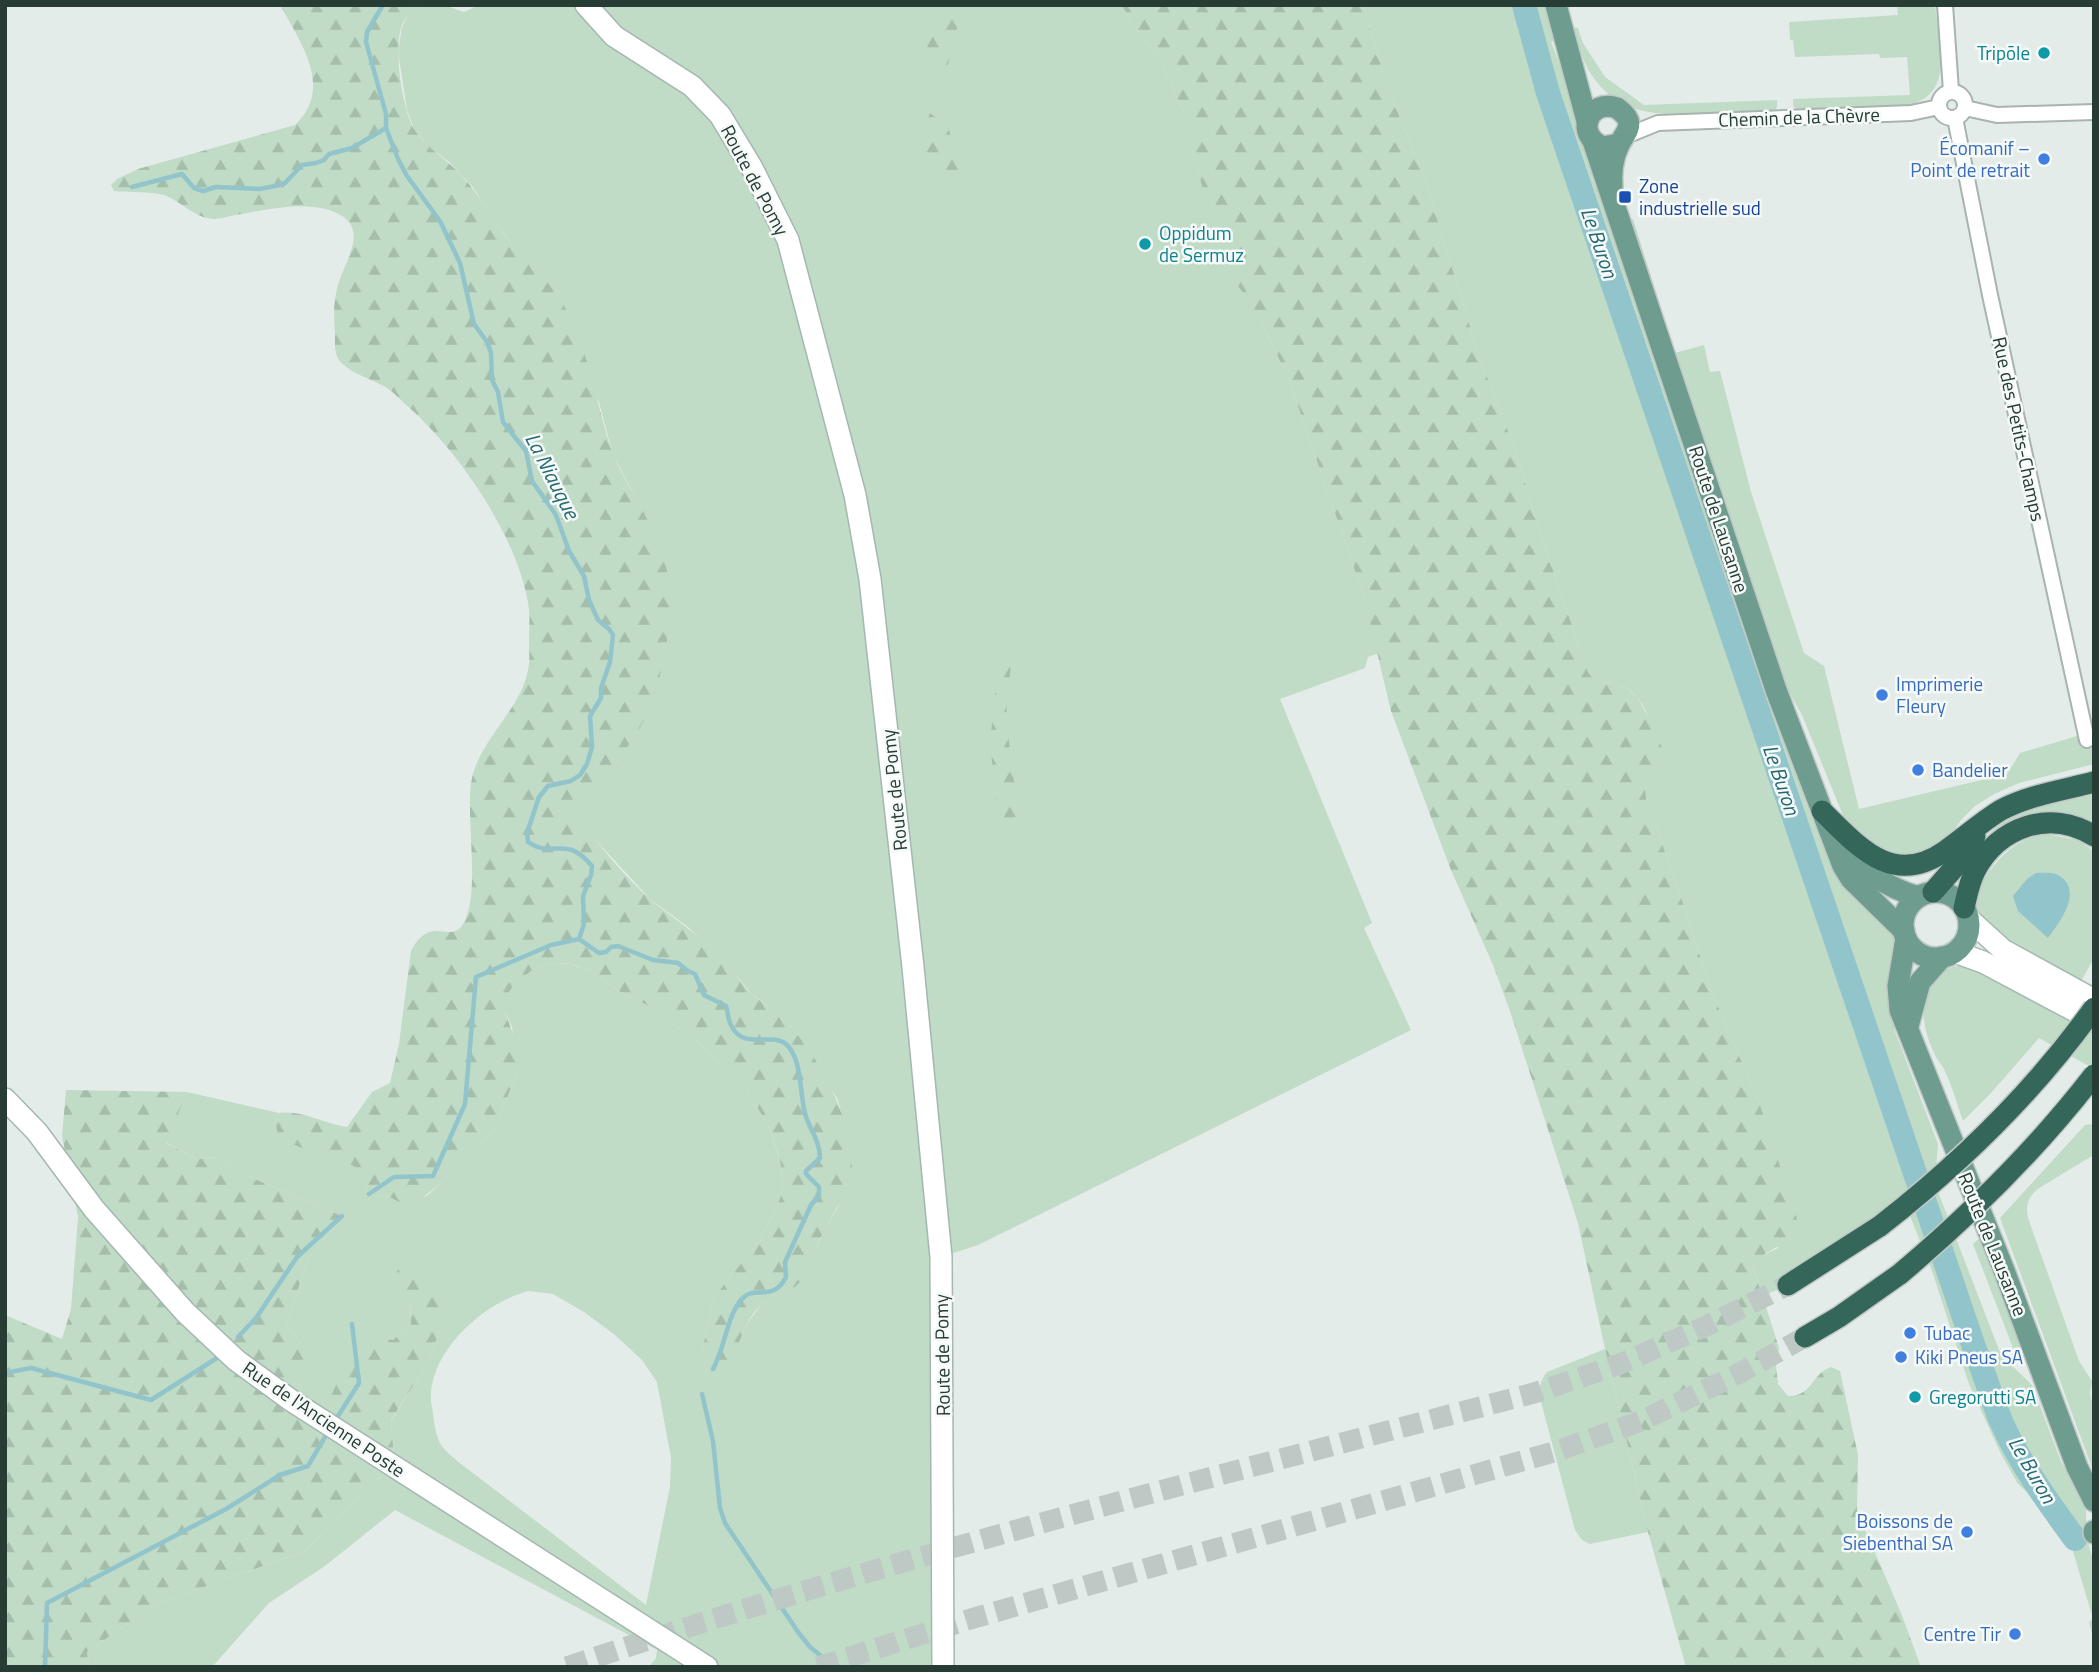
<svg xmlns="http://www.w3.org/2000/svg" width="2099" height="1672" font-family="'Titillium Web',sans-serif">
  <style>
    .green { fill: #c0dbc6; fill-rule: evenodd }
    .forest { fill: url(#forest-firs) }
    .water { fill: #92c4cb }
    .lines { fill: none; stroke-linecap: round; stroke-linejoin: round }
    .stream { stroke: #92c4cb; stroke-width: 4.5 }
    .river { stroke: #92c4cb; stroke-width: 24 }
    .highway-tunnel { stroke: #bec9c5; stroke-width: 21; stroke-dasharray: 21 10; stroke-linecap: butt }
    .street-casing { stroke: #a7b4af; stroke-width: 18 }
    .secondary-casing { stroke: #a4b7b0; stroke-width: 24 }
    .primary-casing { stroke: #c2c8c6; stroke-width: 24 }
    .highway-casing { stroke: #c2c8c6; stroke-width: 24 }
    .street { stroke: #fff; stroke-width: 14 }
    .secondary { stroke: #fff; stroke-width: 21 }
    .primary { stroke: #6e9d90; stroke-width: 21 }
    .highway { stroke: #34665a; stroke-width: 21 }
    .highway-bridge-casing { stroke: #c2c8c6; stroke-width: 24; stroke-linecap: butt }
    .highway-bridge { stroke: #34665a; stroke-width: 21 }
    .culture-dot { fill: #0f9aa8; stroke: #f5f9f7; stroke-width: 2.5 }
    .shop-dot { fill: #3f7fe0; stroke: #f5f9f7; stroke-width: 2.5 }
    .transit-dot { fill: #1a4fb4; stroke: #f5f9f7; stroke-width: 2.5 }
    .labels { text-anchor: middle; stroke-width: 5; stroke-linejoin: round; paint-order: stroke }
    .culture-label { font-size: 19px; fill: #0d838f; stroke: #f5f9f7; text-anchor: start }
    .street-label { font-size: 19px; fill: #263c35; stroke: #f5f9f7 }
    .shop-label { font-size: 19px; fill: #366cbe; stroke: #f5f9f7; text-anchor: start }
    .transit-label { font-size: 19px; fill: #164399; stroke: #f5f9f7; text-anchor: start }
    .water-label { font-size: 21px; font-style: italic; fill: #256872; stroke: #f5f9f7 }
  </style>
  <defs>
    <pattern id="forest-firs" width="22" height="20" patternUnits="userSpaceOnUse" patternTransform="scale(1.75)"><rect width="22" height="20" fill="#c0dbc6"/><path d="M5 1l3.5 6h-7zM16 11l3.5 6h-7z" fill="#a5bdab"/></pattern>
  </defs>
  <rect width="100%" height="100%" fill="#e4ece9"/>
  <g class="green">
    <path d="M419 5H444L464 12 473 8 474 5H1122L1130 21 1157 55 1184 112 1192 138 1198 170 1231 277 1244 293 1262 323 1289 380 1364 597 1379 653 1368 657 1365 668 1280 699 1372 923 1364 928 1411 1030 978 1245 941 1257 943 1667H717L394 1459 391 1421 425 1368 446 1316 426 1285 400 1265 410 1301 411 1324 393 1340 321 1419 285 1394 314 1361 287 1325 307 1260 342 1216 257 1180 217 1157 197 1159 165 1142 187 1092 279 1113 276 1124 288 1142 352 1164 365 1173V1185L369 1194 391 1198 405 1205 427 1196 479 1148 495 1127 518 1071 512 1027 505 1012V997L515 982 531 971 553 963 571 964 591 972 625 995 645 1004 700 1044 717 1060 730 1068 739 1077 769 1127 780 1161 783 1188 777 1208 757 1244 714 1297 701 1356 736 1346 749 1321 761 1305 797 1285 808 1270 823 1232 837 1209 848 1183 852 1161 838 1100 797 1034 783 1018 751 993 721 957 688 927 650 899 593 837 576 815 579 804 618 760 667 571 645 515 613 455 599 402 516 249 493 220 473 187 449 162 428 146 414 129 407 110 398 52 402 27 409 13ZM528 1291 553 1294 584 1312 615 1335 642 1360 657 1382 671 1458 670 1487 646 1605 461 1464C454 1458 446 1452 441 1445 436 1436 434 1424 433 1413 432 1407 430 1399 431 1392 435 1346 486 1302 528 1291Z"/>
    <path d="M1364 5H1546L1555 40 1551 42 1573 98 1577 136 1592 165 1593 181 1598 180 1809 799 1805 801 1821 841 1825 840 1890 929 1894 938 1898 1026 1894 1029 1938 1144 1935 1184 2001 1355 2032 1385 2062 1464 2075 1485 2086 1510V1536L2094 1563V1640L2089 1622 2093 1619 2070 1541 2042 1506 2018 1484 2001 1454 1969 1384 1932 1271 1906 1206 1788 1285 1763 1296 1753 1266 1758 1258 1778 1248 1774 1154 1760 1105 1711 990 1678 888 1646 799 1645 781 1661 759C1655 735 1646 692 1619 685 1612 683 1604 684 1597 684L1588 672 1540 532 1515 449 1479 356 1424 176 1386 84Z"/>
    <path d="M1897 5H1935C1939 43 1957 96 1905 106L1798 110 1793 106V99L1910 95 1907 57 1880 58 1879 54 1795 57 1793 40H1790L1789 22 1898 15Z"/>
    <path d="M1572 27 1578 28 1583 43 1605 77 1644 105 1777 100V107L1774 111C1751 112 1727 113 1704 114 1664 115 1624 117 1596 81 1584 66 1578 46 1572 27Z"/>
    <path d="M1633 219 1675 353 1704 345 1710 372 1720 371 1751 492 1804 653 1824 666 1859 809 2007 774 2020 753 2077 736 2080 745 2094 741V764L2019 783 1994 794 1975 806 1961 820 1951 835 1927 854 1889 858 1847 825 1802 715 1784 683 1629 220Z"/>
    <path d="M2094 791V826L2082 820 1977 847C2010 807 2046 805 2094 791Z"/>
    <path d="M2046 834 2078 840 2094 851V958L2080 983C2051 967 1978 938 1976 901 1975 890 1983 880 1989 872 2004 851 2021 838 2046 834Z"/>
    <path d="M1965 965 1977 967 2094 1027V1069L2039 1038 1991 1093 1963 1121C1957 1104 1952 1085 1944 1069 1941 1064 1937 1060 1935 1055 1917 1019 1915 969 1965 965Z"/>
    <path d="M2094 1124V1155C2082 1162 2070 1169 2059 1176 2043 1187 2022 1192 2028 1218L2079 1361 2092 1381 2090 1393 2094 1411V1473L2000 1218 2085 1125Z"/>
    <path d="M1980 1238 2026 1358V1359L2013 1348 1973 1244Z"/>
    <path d="M1605 1349 1648 1532 1590 1544 1582 1540 1575 1530 1540 1398C1539 1387 1540 1381 1547 1372Z"/>
    <path d="M389 1469 697 1667 672 1665 669 1667H649L656 1658 657 1650 395 1510 325 1566 269 1603 212 1667H89L87 1652 156 1604 305 1551Z"/>
  </g>
  <g class="forest">
    <path d="M280 5H419C412 11 406 16 402 25 393 48 402 108 414 129 426 148 448 160 463 177 479 194 489 215 503 233 525 260 554 283 569 315 590 357 597 407 612 451 620 474 636 495 646 517 653 534 664 554 667 571 675 607 665 667 652 702 642 730 623 754 604 777 594 790 580 799 577 815 597 843 624 876 650 899 673 919 699 934 720 956 732 967 739 982 751 993 761 1003 774 1009 784 1019 815 1050 851 1116 852 1161 852 1185 836 1209 825 1229 814 1247 813 1272 796 1286 787 1294 774 1297 763 1304 740 1319 742 1361 713 1369L701 1356 714 1297 757 1244 777 1208 783 1188 780 1160 769 1127 739 1077 730 1068 717 1060 700 1044 645 1004 625 995 591 972 572 964 553 963 531 971 515 983 505 998V1012L518 1048V1071L495 1127 479 1148 447 1178 413 1206 405 1205 391 1198 369 1194 365 1185V1173C339 1154 304 1154 278 1136L276 1124 279 1113C303 1110 324 1124 347 1127L372 1092 390 1083 399 1044 411 951C430 915 448 942 461 927 483 900 464 812 472 778 481 738 520 711 528 670 530 662 529 651 529 642 529 631 530 620 529 609 520 539 457 448 404 403 399 398 393 392 387 388 373 379 350 374 339 360 334 353 335 342 335 333 334 318 333 304 337 289 344 259 375 225 329 210 300 201 265 210 236 215 229 216 221 219 214 219 194 218 181 201 164 195 148 191 130 193 114 191L111 185 117 179 138 169 295 125C334 88 301 43 280 5Z"/>
    <path d="M935 5H960L961 14 946 72 927 47V31L939 23 941 11Z"/>
    <path d="M1122 5H1364L1386 84 1424 176 1479 356 1515 449 1540 532 1588 672 1597 684H1617L1628 689 1637 697 1651 722 1663 750 1661 759 1645 781 1646 799 1678 888 1711 990 1760 1105 1797 1219C1793 1250 1766 1245 1753 1266L1779 1348 1776 1367 1778 1384 1788 1396C1813 1396 1811 1374 1831 1367L1840 1371 1858 1455 1857 1511 1901 1613 1921 1667H1686L1648 1532 1605 1349 1578 1223 1510 1011 1493 965 1451 870 1391 711 1364 597 1289 380 1262 323 1244 294 1231 277 1218 252 1184 112 1157 55 1130 21Z"/>
    <path d="M930 113 948 127 960 164 957 179 950 193C936 184 927 172 930 156L917 146Z"/>
    <path d="M1011 663 1006 718 1019 821 1011 835 998 820 990 742 998 665Z"/>
    <path d="M66 1090 187 1092 166 1143 197 1159 217 1157 257 1180 342 1216 307 1260 287 1325 314 1361 285 1394 321 1419 347 1360 376 1338 393 1340 411 1324 410 1301 391 1286 400 1265 426 1284 443 1267 446 1316 425 1368 391 1420 394 1459 389 1469 305 1551 156 1604 87 1652 89 1667H5V1315L62 1339 71 1309 78 1217 62 1136Z"/>
  </g>
  <path class="water" d="M2036 873C2043 873 2052 872 2058 875 2085 890 2059 923 2048 938L2018 911 2013 896 2027 879Z"/>
  <g class="lines">
    <g class="stream">
      <path d="M383 5 367 32 366 42 386 114V128L398 159 407 176 440 221 460 263 474 324 487 342 491 353 492 380 498 392 503 422 526 451 532 481 556 515 569 551 584 576 589 600 598 620 609 629 613 635 610 662 601 688V698L590 716 592 747 587 764 580 775 571 781 548 786 539 797 527 833 528 842C554 860 564 833 592 866L591 875 583 896 584 924 579 939"/>
      <path d="M132 187 182 174 194 188 203 191 216 187 260 189 275 186 285 183 302 165 316 163 324 160 329 154 352 148 386 128"/>
      <path d="M369 1194 394 1177 433 1176 465 1104 476 977 551 945 579 939 599 953 606 952 611 947 618 946 653 960 678 963 688 971 695 974 704 995 726 1006C728 1012 728 1021 732 1027 744 1050 772 1032 786 1044 803 1059 799 1095 806 1117 811 1131 820 1142 820 1158L806 1171V1174L819 1187V1196L811 1205 785 1262 786 1277C774 1302 755 1286 744 1297 726 1314 726 1347 713 1369"/>
      <path d="M238 1337 256 1318 297 1257 342 1216"/>
      <path d="M5 1373 31 1368 151 1400 217 1358"/>
      <path d="M702 1394 713 1441 720 1508 725 1523 798 1632 810 1647 821 1656V1667"/>
      <path d="M338 1416 359 1383 352 1324"/>
      <path d="M45 1667 47 1603 226 1509 280 1475 308 1466 325 1437"/>
    </g>
    <path class="river" d="M1524 5 1548 93 1974 1347C1983 1371 1991 1395 2000 1419 2019 1462 2047 1501 2075 1539"/>
    <g class="highway-tunnel">
      <path d="M567 1667C884 1559 1209 1478 1534 1393L1620 1364 1706 1326 1788 1285"/>
      <path d="M818 1667 967 1620 1557 1451 1641 1421 1736 1375 1805 1337"/>
    </g>
    <defs>
      <g id="street">
        <path d="M1945 5 1951 91"/>
        <circle cx="1952" cy="105" r="13"/>
        <path d="M1965 108 1997 115 2094 112"/>
        <path d="M1955 118 1990 295 2087 740"/>
        <path d="M1626 136 1658 123 1911 113 1939 107"/>
      </g>
      <g id="secondary">
        <path d="M586 5 614 36 692 86 720 115 752 168 788 240 855 495 870 579 913 967 941 1257 943 1667"/>
        <path d="M1969 919 2003 950 2094 1000"/>
        <path d="M1955 952 1983 962 2094 1021"/>
        <path d="M5 1099 37 1132 94 1209 185 1312 236 1360 292 1401 707 1667"/>
      </g>
      <g id="primary">
        <path d="M1556 5 1587 121"/>
        <path d="M1593 141 1776 690 1843 866 1851 879 1904 931"/>
        <path d="M1612 188C1611 174 1612 160 1618 147 1625 131 1639 124 1617 108 1588 98 1574 135 1603 147L1619 144"/>
        <path d="M1843 847C1867 873 1884 886 1918 897"/>
        <circle cx="1936" cy="925" r="33"/>
        <path d="M1906 938 1898 986 1900 1010 2005 1273 2077 1467 2094 1501"/>
        <path d="M1908 1026 1920 982 1942 957"/>
        <path d="M2094 1531V1533"/>
      </g>
      <g id="highway">
        <path d="M1822 811C1858 846 1892 888 1945 851 1964 838 1981 822 2001 810 2029 795 2064 790 2094 782"/>
        <path d="M1933 892 1954 868 1975 836"/>
        <path d="M1964 908C1967 895 1969 883 1975 871 1998 827 2050 808 2094 836"/>
        <path d="M1788 1285 1880 1226"/>
        <path d="M1805 1337 1839 1317 1900 1274"/>
      </g>
    </defs>
    <use href="#street" class="street-casing"/>
    <use href="#secondary" class="secondary-casing"/>
    <use href="#primary" class="primary-casing"/>
    <use href="#highway" class="highway-casing"/>
    <use href="#street" class="street"/>
    <use href="#secondary" class="secondary"/>
    <use href="#primary" class="primary"/>
    <use href="#highway" class="highway"/>
    <defs>
      <g id="highway-bridge">
        <path d="M1880 1226C1961 1163 2034 1092 2094 1008"/>
        <path d="M1900 1274C1971 1214 2036 1150 2094 1075"/>
      </g>
    </defs>
    <use href="#highway-bridge" class="highway-bridge-casing"/>
    <use href="#highway-bridge" class="highway-bridge"/>
  </g>
  <g class="culture-dot">
    <circle cx="2044" cy="53" r="7"/>
    <circle cx="1145" cy="244" r="7"/>
    <circle cx="1915" cy="1397" r="7"/>
  </g>
  <g class="shop-dot">
    <circle cx="2044" cy="159" r="7"/>
    <circle cx="1882" cy="695" r="7"/>
    <circle cx="1918" cy="770" r="7"/>
    <circle cx="1910" cy="1333" r="7"/>
    <circle cx="1901" cy="1357" r="7"/>
    <circle cx="1967" cy="1532" r="7"/>
    <circle cx="2015" cy="1634" r="7"/>
  </g>
  <rect class="transit-dot" x="1618" y="190" width="14" height="14" rx="3.5"/>
  <g class="labels">
    <g class="culture-label">
      <text x="2030" y="60" text-anchor="end">Tripōle</text>
      <text x="1159" y="240">Oppidum<tspan x="1159" dy="22">de Sermuz</tspan></text>
      <text x="1929" y="1404">Gregorutti SA</text>
    </g>
    <g class="street-label">
      <text transform="translate(1799 117) rotate(-2)" y="7">Chemin de la Chèvre</text>
      <text transform="translate(755 180) rotate(62)" y="7">Route de Pomy</text>
      <text transform="translate(2019 429) rotate(78)" y="7">Rue des Petits-Champs</text>
      <text transform="translate(1719 519) rotate(72)" y="7">Route de Lausanne</text>
      <text transform="translate(894 790) rotate(-96)" y="7">Route de Pomy</text>
      <text transform="translate(1993 1244) rotate(68)" y="7">Route de Lausanne</text>
      <text transform="translate(942 1355) rotate(-91)" y="7">Route de Pomy</text>
      <text transform="translate(324 1419) rotate(34)" y="7">Rue de l'Ancienne Poste</text>
    </g>
    <g class="shop-label">
      <text x="2030" y="155" text-anchor="end">Écomanif –<tspan x="2030" dy="22">Point de retrait</tspan></text>
      <text x="1896" y="691">Imprimerie<tspan x="1896" dy="22">Fleury</tspan></text>
      <text x="1932" y="777">Bandelier</text>
      <text x="1924" y="1340">Tubac</text>
      <text x="1915" y="1364">Kiki Pneus SA</text>
      <text x="1953" y="1528" text-anchor="end">Boissons de<tspan x="1953" dy="22">Siebenthal SA</tspan></text>
      <text x="2001" y="1641" text-anchor="end">Centre Tir</text>
    </g>
    <g class="transit-label">
      <text x="1639" y="193">Zone<tspan x="1639" dy="22">industrielle sud</tspan></text>
    </g>
    <g class="water-label">
      <text transform="translate(1599 243) rotate(71)" y="7">Le Buron</text>
      <text transform="translate(552 476) rotate(63)" y="7">La Niauque</text>
      <text transform="translate(1781 780) rotate(71)" y="7">Le Buron</text>
      <text transform="translate(2032 1470) rotate(60)" y="7">Le Buron</text>
    </g>
  </g>
  <rect width="2099" height="1672" fill="none" stroke="#263c35" stroke-width="14"/>
</svg>
